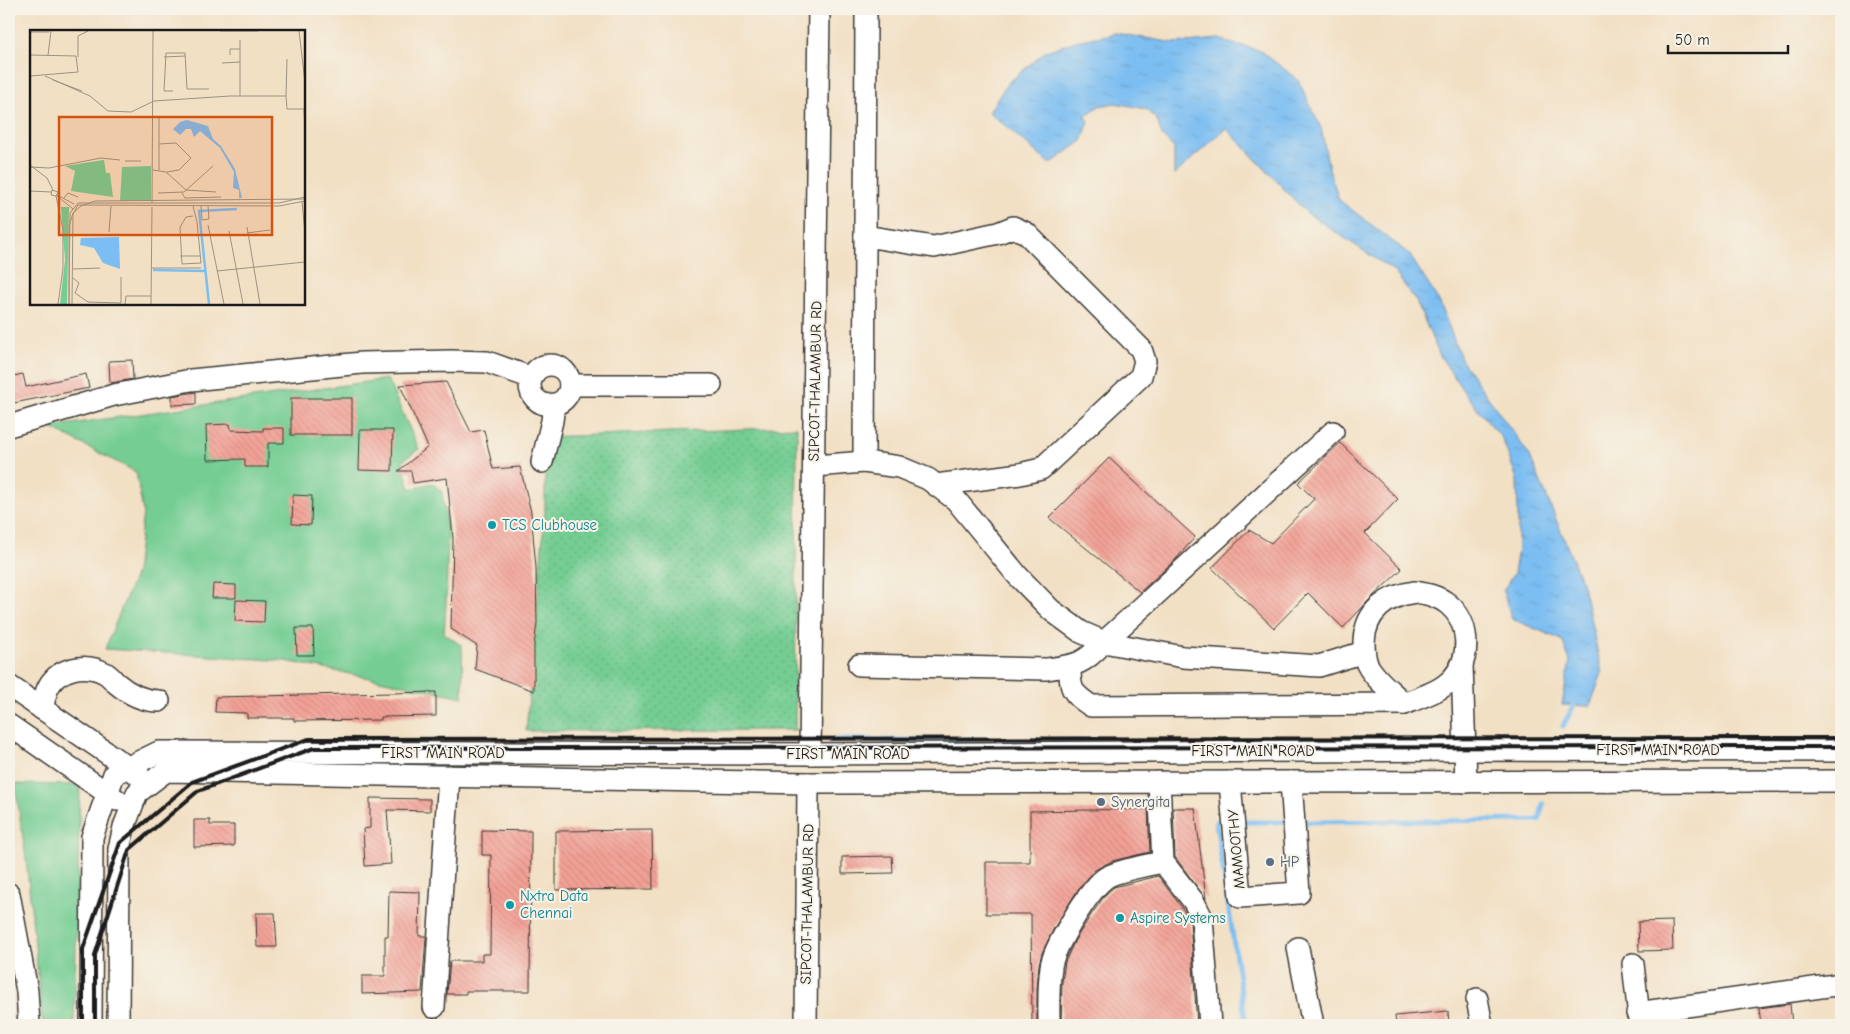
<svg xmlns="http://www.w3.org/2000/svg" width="1850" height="1034" font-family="'Comic Neue',sans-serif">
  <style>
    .grass { fill: #74cd93; stroke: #487458 }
    .park { fill: url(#park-dots); stroke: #487458 }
    .water { fill: url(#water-ripples); stroke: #4c6d87 }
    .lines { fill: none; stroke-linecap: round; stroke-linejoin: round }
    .stream { stroke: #7cbef2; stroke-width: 5 }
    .building { fill: url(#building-back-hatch) }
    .minor-casing { stroke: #3c3935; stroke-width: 24 }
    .minor { stroke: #fff; stroke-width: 21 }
    .rail { stroke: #1c1c1c; stroke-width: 4 }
    .culture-dot { fill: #0f9aa8; stroke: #f7f3e8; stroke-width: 2 }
    .service-dot { fill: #5c6f8a; stroke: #f7f3e8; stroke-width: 2 }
    .labels { text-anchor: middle; stroke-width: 4; stroke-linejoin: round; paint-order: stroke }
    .street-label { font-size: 15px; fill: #1c1c1c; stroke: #f7f3e8 }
    .culture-label { font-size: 15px; fill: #0d838f; stroke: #f7f3e8; text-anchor: start }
    .service-label { font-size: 15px; fill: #4e5e75; stroke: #f7f3e8; text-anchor: start }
    .inset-river { fill: none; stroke: #7cbef2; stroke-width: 2.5 }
    .inset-road { fill: none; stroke: #9c9281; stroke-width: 1 }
    .view { fill: #d4530e; fill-opacity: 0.15; stroke: #d4530e; stroke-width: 2.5 }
    .inset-edge { fill: none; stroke: #1c1c1c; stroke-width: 2.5 }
  </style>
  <defs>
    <pattern id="park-dots" width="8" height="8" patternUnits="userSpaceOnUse" patternTransform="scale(1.25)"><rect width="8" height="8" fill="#74cd93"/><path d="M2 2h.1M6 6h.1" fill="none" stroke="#64af7e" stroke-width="1.8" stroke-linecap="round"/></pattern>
    <pattern id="water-ripples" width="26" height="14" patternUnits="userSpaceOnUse" patternTransform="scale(1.25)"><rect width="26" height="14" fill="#7cbef2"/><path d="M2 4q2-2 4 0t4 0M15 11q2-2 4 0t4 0" fill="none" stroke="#6ba3cf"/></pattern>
    <pattern id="building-back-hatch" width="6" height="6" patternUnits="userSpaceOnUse" patternTransform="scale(1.25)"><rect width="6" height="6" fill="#f3a196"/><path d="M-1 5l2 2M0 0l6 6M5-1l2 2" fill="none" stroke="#d08a81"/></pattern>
  </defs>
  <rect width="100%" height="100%" fill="#f7f3e8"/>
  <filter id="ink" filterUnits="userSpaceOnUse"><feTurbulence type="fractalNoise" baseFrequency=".02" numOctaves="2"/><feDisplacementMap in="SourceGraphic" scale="10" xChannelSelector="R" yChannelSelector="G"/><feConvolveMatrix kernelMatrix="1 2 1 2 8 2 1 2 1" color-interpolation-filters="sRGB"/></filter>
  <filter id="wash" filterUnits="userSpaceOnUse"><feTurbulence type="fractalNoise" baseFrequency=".0096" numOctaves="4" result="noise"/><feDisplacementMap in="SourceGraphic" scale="20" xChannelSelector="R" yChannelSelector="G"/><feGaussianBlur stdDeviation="1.12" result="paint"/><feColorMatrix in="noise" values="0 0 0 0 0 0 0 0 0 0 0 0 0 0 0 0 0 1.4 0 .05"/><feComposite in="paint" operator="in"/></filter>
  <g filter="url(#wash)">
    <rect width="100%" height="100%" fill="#f2e0c5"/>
    <g class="grass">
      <path d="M387 379 419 449 402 461 410 489 432 483 442 492 448 534 446 604 444 633 462 646 463 697 286 661 105 649 136 573 143 512 136 472 49 427Z"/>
      <path d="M15 784 80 785 74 1025H43L26 858Z"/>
    </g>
    <path class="park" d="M797 427 795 730 526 731 545 513V437Z"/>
    <path class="water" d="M1115 33 1175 43 1219 39 1261 51 1298 80 1321 128 1329 169 1339 200 1409 254 1440 303 1462 361 1530 456 1583 585 1602 673 1590 706 1562 705 1570 661 1562 640 1512 619 1503 591 1514 573 1518 549V515L1517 479 1502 438 1466 395 1439 354 1416 301 1394 271 1307 213 1226 128 1174 175V148L1162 136 1157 120 1146 109 1115 103 1099 106 1085 116 1089 121 1082 141 1050 164 989 112 1007 84 1046 51 1076 41Z"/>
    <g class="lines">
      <g class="stream">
        <path d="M1563 726 1574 705"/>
        <path d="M833 740 1128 742"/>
        <path d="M1230 822H1216L1246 1025"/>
        <path d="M1238 822H1290"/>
        <path d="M1298 822 1539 820 1543 804"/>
      </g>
    </g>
    <g id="blocks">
      <g class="building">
        <path d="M132 360 133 379 110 383 109 361Z"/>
        <path d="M23 374 26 387 86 374 89 388 9 404V377Z"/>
        <path d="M446 382 471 432 484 430 493 469 520 467 531 512 536 568 537 623 534 646V691L475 669 477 646 451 629 453 538 447 478 413 483 411 471H398L428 447 400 385Z"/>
        <path d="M196 392V404L172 405V396Z"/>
        <rect x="291" y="398" width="61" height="37"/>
        <path d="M230 424 231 430 263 431V428H284V443H268V467H245V459L207 460 206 425Z"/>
        <path d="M360 430H393L392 471 359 470Z"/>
        <path d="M1340 443 1398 499 1365 533 1402 569 1371 598 1343 628 1308 593 1274 628 1212 568 1249 530 1271 543 1314 499 1298 483Z"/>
        <path d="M1109 458 1195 537 1177 558 1140 592 1049 518Z"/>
        <path d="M293 495 312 496 311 525 292 524Z"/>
        <path d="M213 584 236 585V598H212Z"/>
        <path d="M236 600 265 601 264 622 235 621Z"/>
        <path d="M296 628H313L314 655H297Z"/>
        <path d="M436 692V716L381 717V720L294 721V718H247V713L215 712 216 697Z"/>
        <path d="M370 798 430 799V811L387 810 391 864 365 866 363 829 370 828Z"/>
        <path d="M1173 808H1195L1206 899 1175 857Z"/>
        <path d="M1148 809 1150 852 1112 861 1095 870 1079 888 1054 928 1042 953 1039 964 1037 988V1025H1032L1031 914H986V862H1030V811Z"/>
        <path d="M194 820H210V825H234V846L194 847Z"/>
        <path d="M482 830 531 831 530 991H466V994H447L450 961H482V954H490L491 855H482Z"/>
        <path d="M652 830 653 889 556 890V831Z"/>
        <path d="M892 856 893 873 842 874V857Z"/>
        <path d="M1158 876 1183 909 1190 921 1197 1025H1061L1062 982 1065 962 1075 940 1091 915 1106 894 1114 887Z"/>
        <path d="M389 891 420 892 419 936H426L422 992 362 994V976H385V936H388Z"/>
        <path d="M256 913H275L277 947H257Z"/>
        <path d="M1672 921 1673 950 1639 951 1638 922Z"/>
        <path d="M1790 1004 1792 1025H1761L1759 1008Z"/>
        <path d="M1448 1011 1449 1025H1396L1395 1016Z"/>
      </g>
    </g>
  </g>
  <g filter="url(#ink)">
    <use href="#blocks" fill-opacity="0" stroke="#3c3935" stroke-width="1"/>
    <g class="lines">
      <defs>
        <g id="minor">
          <path d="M865 236 934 247 998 233 1013 227 1026 233 1141 349 1145 361 1141 376 1041 469 1020 474 936 485"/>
          <circle cx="550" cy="385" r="20"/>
          <path d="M570 385H711"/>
          <path d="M9 426 114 395 191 380 362 363 451 361 487 362 532 378"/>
          <path d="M542 462 552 421 554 404"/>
          <path d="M864 462 866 16"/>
          <path d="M815 466 864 462 899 467 928 479 956 500 1017 575 1051 610 1081 632 1104 642 1183 657 1319 666 1364 652"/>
          <path d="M1415 592C1427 594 1438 596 1448 604 1470 622 1472 658 1452 679 1440 692 1420 697 1404 704 1392 691 1375 680 1367 664 1364 656 1364 649 1364 641 1366 610 1387 596 1415 592Z"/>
          <path d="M859 665 1046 669C1077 665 1083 665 1104 642L1333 432"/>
          <path d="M1462 665 1466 782"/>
          <path d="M1070 666C1070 690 1071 692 1091 706L1404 704"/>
          <path d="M9 686 139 775"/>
          <path d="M42 709C44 703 45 695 47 690 56 668 85 662 105 673 109 675 113 680 116 683 129 694 142 701 159 701"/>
          <path d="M9 725 117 800"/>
          <path d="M810 754 819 9"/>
          <path d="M1159 782 1163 862 1194 902 1202 918 1210 1025"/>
          <path d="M1230 782 1240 897 1299 893 1291 782"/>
          <path d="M9 894 27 991 29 1025"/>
          <path d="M1298 948 1313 1025"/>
          <path d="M1633 964 1640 1025"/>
          <path d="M1477 999 1482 1025"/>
          <path d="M434 1007 449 776"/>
          <path d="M1637 1013 1835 985"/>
          <path d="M91 1025 92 837 114 774 159 752 810 754 1465 750 1841 751"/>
          <path d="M118 1025 119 849 124 827 137 793 166 771 808 783 1841 781"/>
          <path d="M806 1025 808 783"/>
          <path d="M1049 1025C1049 1006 1048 986 1051 967 1053 948 1088 892 1104 879 1114 871 1149 865 1163 862"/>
        </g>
      </defs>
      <use href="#minor" class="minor-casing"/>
      <use href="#minor" class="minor"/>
      <g class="rail">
        <path d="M83 1025V949L120 843 192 782 309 739 1841 738"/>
        <path d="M95 1025V955L129 850 198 791 314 748 1841 747"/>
      </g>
    </g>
  </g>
  <g class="culture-dot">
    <circle cx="492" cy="525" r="5"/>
    <circle cx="510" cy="905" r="5"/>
    <circle cx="1120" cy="918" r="5"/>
  </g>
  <g class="service-dot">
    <circle cx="1101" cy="802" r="5"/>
    <circle cx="1270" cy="862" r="5"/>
  </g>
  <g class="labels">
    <g class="street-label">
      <text transform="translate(815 381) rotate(-89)" y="5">SIPCOT-THALAMBUR RD</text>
      <text x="1658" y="755">FIRST MAIN ROAD</text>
      <text x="1253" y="756">FIRST MAIN ROAD</text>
      <text x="443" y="758">FIRST MAIN ROAD</text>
      <text x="848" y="759">FIRST MAIN ROAD</text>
      <text transform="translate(1236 849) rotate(-95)" y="5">MAMOOTHY</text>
      <text transform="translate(807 904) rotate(-89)" y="5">SIPCOT-THALAMBUR RD</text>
    </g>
    <g class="culture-label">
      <text x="502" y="530">TCS Clubhouse</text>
      <text x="520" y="901">Nxtra Data<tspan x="520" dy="17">Chennai</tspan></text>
      <text x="1130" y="923">Aspire Systems</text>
    </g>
    <g class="service-label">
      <text x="1111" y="807">Synergita</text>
      <text x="1280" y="867">HP</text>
    </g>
  </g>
  <g transform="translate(30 30)">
    <rect width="275" height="275" fill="#f2e0c5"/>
    <path d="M74 130 76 143H80L83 167 41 161 45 141 35 136ZM31 177H39L37 274H30L35 230Z" fill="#74cd93"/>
    <path d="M121 136V170L90 171 92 137Z" fill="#74cd93"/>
    <path d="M157 90 178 96 183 109 191 116 205 139 212 168H209V160L203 158 204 142 190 118 170 101 164 107 161 99H156L150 105 143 99 150 92ZM89 207 90 239 73 233 64 218 50 215 51 208Z" fill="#7cbef2"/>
    <path class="inset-river" d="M123 240 175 241M179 274 169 181 207 179"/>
    <path class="inset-road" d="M190 1H228M269 1 275 52M0 2H19M210 10V66M0 25 46 26 48 42 0 46M18 25 21 1M200 25V19H210M48 27V6L58 1M134 27 155 26M192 33 210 32M15 46 60 66 78 81 101 82 124 71 200 66H256L257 79H275M23 50 52 61M143 61H134L136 23H155L157 59H179M256 66 257 29M274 80 275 96M129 114 146 113 161 128 149 140 137 142M95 131H111M0 135 17 148 23 160M0 137 19 138 71 128 90 130M123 140 136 142 156 160 186 162M129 140V88M0 161 21 162M128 163 154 162 183 136M152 163 155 168 191 167M27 165 44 174M26 166 21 165 22 160 28 162 26 166 33 200V239L28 274M27 166 43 179M34 168 38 163 48 167M272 172 275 202M122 173 123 1M163 176 167 192 171 233 152 234 150 197 156 187 163 186M171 176 172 190 179 189 178 176M178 195 194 274M217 197 230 274M199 201 213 274M79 202 81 176M217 203 240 200M150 226H170M122 238H171M43 239 70 238M187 241 275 232M43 248 49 253 45 263M45 263 58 272 91 273V247M39 274 40 183 48 173H249L275 167M39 274V196L43 183 51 176 65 171 275 169M42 274 43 184 48 175 249 176 275 171M95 274 96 266H121M121 274 122 177"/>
    <path class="view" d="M29 87H242V205H29Z"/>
    <rect width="275" height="275" class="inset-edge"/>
  </g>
  <rect width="1850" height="1034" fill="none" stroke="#f7f3e8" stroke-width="30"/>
  <path d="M1668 45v8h120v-8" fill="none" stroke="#1c1c1c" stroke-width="2.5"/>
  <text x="1675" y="45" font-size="15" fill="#1c1c1c" stroke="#f7f3e8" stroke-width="4" paint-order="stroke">50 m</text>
</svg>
